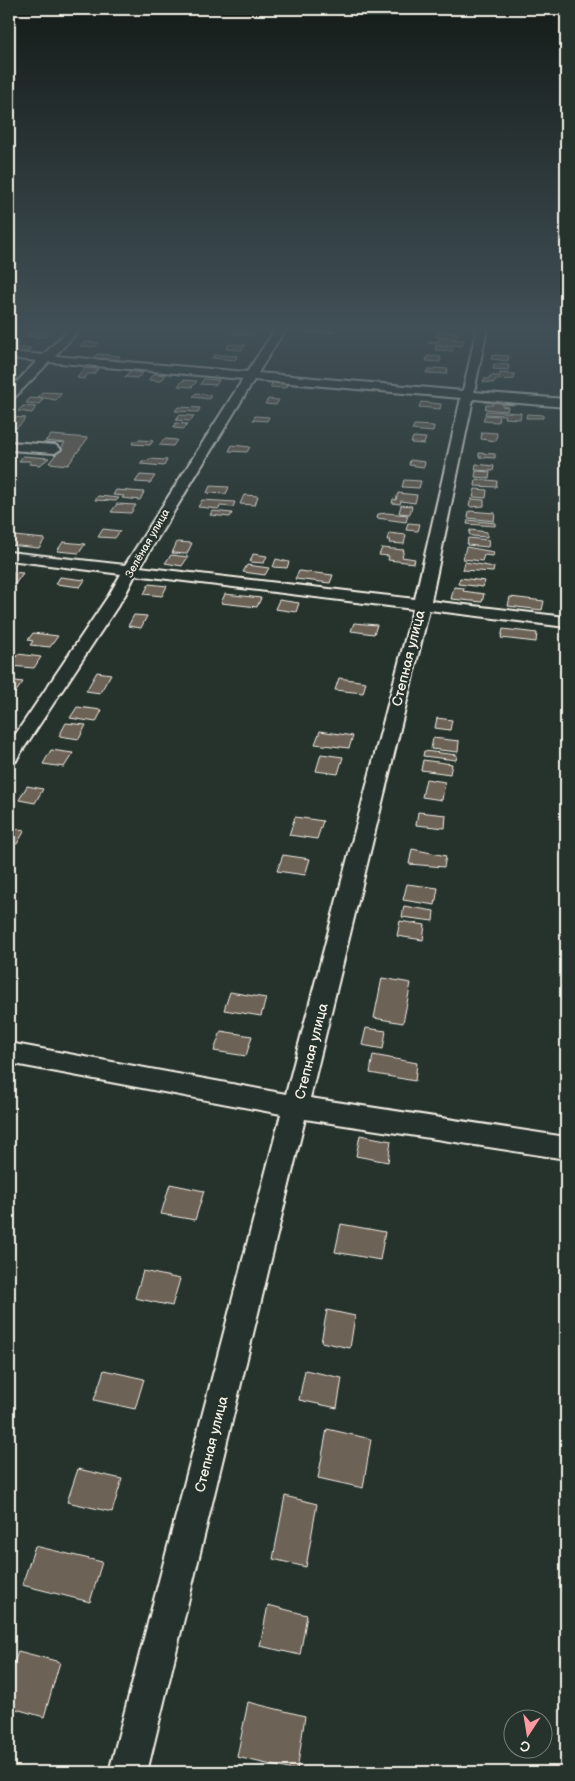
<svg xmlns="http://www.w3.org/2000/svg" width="575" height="1781" font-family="'Balsamiq Sans',sans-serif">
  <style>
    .building { fill: #6d6256; stroke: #f4f1e8 }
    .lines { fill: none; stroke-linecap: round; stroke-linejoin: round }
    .minor-casing { stroke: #f4f1e8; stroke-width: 4 }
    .minor { fill: #26332d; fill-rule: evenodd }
    .labels { text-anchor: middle; stroke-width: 4.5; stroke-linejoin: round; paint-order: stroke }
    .far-street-label { font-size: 11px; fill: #f4f1e8; stroke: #26332d }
    .street-label { font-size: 14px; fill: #f4f1e8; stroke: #26332d }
  </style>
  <rect width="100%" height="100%" fill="#26332d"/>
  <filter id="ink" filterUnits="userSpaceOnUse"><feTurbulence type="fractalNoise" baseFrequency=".02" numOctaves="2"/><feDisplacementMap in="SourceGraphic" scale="10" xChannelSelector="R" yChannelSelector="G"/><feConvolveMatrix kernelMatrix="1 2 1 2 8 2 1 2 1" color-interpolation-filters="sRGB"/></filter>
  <g filter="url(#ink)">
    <g class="building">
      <path d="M303 328 335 331 333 333 301 332Z"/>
      <path d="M237 329 255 330 252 335 233 334Z"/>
      <path d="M30 331 49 333 44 337 25 336Z"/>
      <path d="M438 331 458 333 456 338 436 337Z"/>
      <path d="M439 339 464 340 462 346 429 343V341L438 342Z"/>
      <path d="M12 341 19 342 14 347 31 348 27 353H34L32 356 16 354 18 352 9 351V345Z"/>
      <path d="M84 342 99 343 95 347 80 346Z"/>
      <path d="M229 344 246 345 242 350 226 349Z"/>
      <path d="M436 346 453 347 452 351 435 350Z"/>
      <path d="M97 354 120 356 116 361 92 359Z"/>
      <path d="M214 355H225L237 356 235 360 212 358Z"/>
      <path d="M492 355 509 356 508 361 491 359Z"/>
      <path d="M427 356 441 357 440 362 426 361Z"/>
      <path d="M494 364 509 365 508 370 493 369Z"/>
      <path d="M85 368 98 369 94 374H88L84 379 77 378Z"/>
      <path d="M434 368 448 369 447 374 426 373 427 370H433Z"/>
      <path d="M130 371 143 373 137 378 125 377Z"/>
      <path d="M500 373 515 374 514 379 495 380 494 383 483 382 484 379H489L490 376H500Z"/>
      <path d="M153 374 166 375 161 381 148 380Z"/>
      <path d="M204 379 219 380 216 385 200 384Z"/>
      <path d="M183 380 197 381 192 387 178 386Z"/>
      <path d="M273 382 289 384 286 388 270 387Z"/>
      <path d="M43 392 62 393 56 400 38 397Z"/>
      <path d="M196 393 211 395 209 399 193 397Z"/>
      <path d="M30 398 43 399 39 404 26 403Z"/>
      <path d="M268 399 279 400 276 405 265 404Z"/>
      <path d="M485 399 514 401 513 405 502 404V406L508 407 507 411 485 409 486 405H493V403L484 402Z"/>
      <path d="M421 402 441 404 440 409 419 407Z"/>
      <path d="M23 406 36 407 32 413 18 411Z"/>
      <path d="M178 407 200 408 198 412 175 411Z"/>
      <path d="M486 411 521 413 520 419 504 418 505 415 485 414Z"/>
      <path d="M527 414 543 415V418H526Z"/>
      <path d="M179 415 194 416 191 421 176 420Z"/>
      <path d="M485 415 499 416 498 422 483 421Z"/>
      <path d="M255 416 269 417 267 421 253 420Z"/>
      <path d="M13 417 26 418 17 428 9 427V422Z"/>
      <path d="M176 423 187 424 184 429 173 428Z"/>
      <path d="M414 425 434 426 433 432 412 430Z"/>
      <path d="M482 432 497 433 496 441 481 439Z"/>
      <path d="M51 435 88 438 68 465 49 463 65 443 45 441Z"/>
      <path d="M413 437 426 438 424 444 411 443Z"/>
      <path d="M164 439 177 440 173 446 159 445Z"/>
      <path d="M140 440 153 441 150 445 132 444 134 441Z"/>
      <path d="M232 445 250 447 247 452 229 451Z"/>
      <path d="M479 453 495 454V458L479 457Z"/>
      <path d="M23 456 49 458 40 465 29 464 31 461H19Z"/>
      <path d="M149 459 167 460 164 466 140 464 142 461H147Z"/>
      <path d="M410 460 425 462 424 467 409 465Z"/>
      <path d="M476 464 494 466 493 471 475 470Z"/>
      <path d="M476 471 490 472 489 478 475 477Z"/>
      <path d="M140 475 155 476 150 483 135 482Z"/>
      <path d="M476 479 497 481 496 487 475 486Z"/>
      <path d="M404 480 421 481 419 488 402 487Z"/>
      <path d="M210 486 229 487 226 494 207 493Z"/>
      <path d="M475 489 487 490 486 498 473 497Z"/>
      <path d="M116 490 144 492 140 500 122 498 124 496 113 495Z"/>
      <path d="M398 493 417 495 415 503 401 501 400 504 392 503 393 499 396 500Z"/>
      <path d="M244 495 258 496 255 505 240 504Z"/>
      <path d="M98 496 119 498 116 501 95 500Z"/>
      <path d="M471 499 484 500V506L471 507 469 505Z"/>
      <path d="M202 500 235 502 233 507 220 506 219 509 198 507Z"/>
      <path d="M117 504 136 505 131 513 111 512Z"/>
      <path d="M401 505 412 506 410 514 399 513Z"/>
      <path d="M212 511 232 513 230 517 210 515Z"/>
      <path d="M469 511 495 513 494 521 468 518Z"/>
      <path d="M386 513 408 515 406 522 377 518 378 514Z"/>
      <path d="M468 520 495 523V526L467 524Z"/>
      <path d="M408 523 420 524 418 531 406 530Z"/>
      <path d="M103 529 120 531 115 538 98 537Z"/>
      <path d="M470 530 487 532V537L472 536 469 534Z"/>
      <path d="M389 533 406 535 404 544 389 543 390 540H387Z"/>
      <path d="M14 536 45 539 39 548 9 545Z"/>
      <path d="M468 538 489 540 488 547 467 545Z"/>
      <path d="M63 542 85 544 79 553 57 551Z"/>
      <path d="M177 542 192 543 187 554 172 553Z"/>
      <path d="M466 547 494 552 493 556 484 555 482 561 463 559Z"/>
      <path d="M382 548 404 550 402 557 415 559 414 563 388 560 389 556 379 555Z"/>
      <path d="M253 554 267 556 264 563 250 562Z"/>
      <path d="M171 555 188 557 182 566 165 563Z"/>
      <path d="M276 559 289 562 287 568 273 567Z"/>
      <path d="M465 562 494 567 493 572 463 570Z"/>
      <path d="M247 565 269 568 265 575 243 572Z"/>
      <path d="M299 571 333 575 330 583 295 579Z"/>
      <path d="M9 572 23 573 15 584H9Z"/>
      <path d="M60 577 85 580 80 587 56 584Z"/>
      <path d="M460 578 485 581 483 587 458 584Z"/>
      <path d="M149 584 167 586 162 596 144 594Z"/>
      <path d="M454 587 464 588 463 591 484 594 482 602 451 599Z"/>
      <path d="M225 594 261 598 257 607 221 603Z"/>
      <path d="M510 597 544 601 542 610 508 606Z"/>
      <path d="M279 600 299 603 296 612 275 609Z"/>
      <path d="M134 615 147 616 141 628 128 626Z"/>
      <path d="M354 623 377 625 374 634 351 631Z"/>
      <path d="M503 629 537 633 536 642 501 638Z"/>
      <path d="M33 633 58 636 50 647 30 645 33 641 28 640Z"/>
      <path d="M18 654 41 657 34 668 10 666Z"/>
      <path d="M97 672 111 674 100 693 86 691Z"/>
      <path d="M339 678 366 682 363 693 335 690Z"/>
      <path d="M9 680 23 682 15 693 9 692Z"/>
      <path d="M77 707 102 710 96 722 70 718Z"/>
      <path d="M437 718 452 720 450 730 435 728Z"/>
      <path d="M66 723 86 725 79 739 59 736Z"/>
      <path d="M320 731 353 736 349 748 315 744Z"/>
      <path d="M433 738 459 741 458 752 431 749Z"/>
      <path d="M51 750 73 753 64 767 43 764Z"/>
      <path d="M424 751 457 755 456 760 423 756Z"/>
      <path d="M321 754 343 757 338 774 316 771Z"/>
      <path d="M423 760 452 764 450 774 421 770Z"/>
      <path d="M426 779 445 782 442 800 422 797Z"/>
      <path d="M27 786 43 789 35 803 19 800Z"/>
      <path d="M418 812 446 815 445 828 416 825Z"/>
      <path d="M295 817 323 821 317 839 289 835Z"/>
      <path d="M9 828 25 830 17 844 9 843Z"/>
      <path d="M412 849 446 856 444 867 409 864Z"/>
      <path d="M283 855 310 859 305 875 277 871Z"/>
      <path d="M407 884 438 888 435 905 403 900Z"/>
      <path d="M404 906 434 911 433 921 402 917Z"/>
      <path d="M400 921 425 925 423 940 397 936Z"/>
      <path d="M382 978 411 983 403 1023 374 1018Z"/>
      <path d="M230 992 266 998 261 1016 224 1010Z"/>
      <path d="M366 1028 386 1031 383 1049 362 1045Z"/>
      <path d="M221 1031 252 1036 246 1056 214 1051Z"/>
      <path d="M373 1055 417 1063 415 1081 370 1073Z"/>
      <path d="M360 1135 391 1141 388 1162 356 1156Z"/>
      <path d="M170 1184 204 1191 195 1220 161 1214Z"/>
      <path d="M341 1224 385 1232 380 1260 335 1252Z"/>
      <path d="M143 1271 180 1279 172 1306 135 1298Z"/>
      <path d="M327 1310 355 1316 350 1348 321 1342Z"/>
      <path d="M104 1370 144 1379 135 1409 94 1400Z"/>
      <path d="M305 1370 342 1378 337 1408 299 1400Z"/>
      <path d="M327 1429 371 1439 363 1488 318 1478Z"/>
      <path d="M78 1469 122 1479 112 1512 67 1502Z"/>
      <path d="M285 1496 317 1504 306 1567 273 1559Z"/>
      <path d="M35 1546 102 1562 90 1602 22 1585Z"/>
      <path d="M268 1605 307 1615 300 1655 260 1646Z"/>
      <path d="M18 1651 60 1662 44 1717 9 1707V1679Z"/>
      <path d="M248 1702 305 1716 297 1771 237 1757Z"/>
    </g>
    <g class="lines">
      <defs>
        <g id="minor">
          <path d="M70 328H81L55 356 247 372 276 328H286L258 373 463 391 477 328H487L474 392 566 399V407L473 399 431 601 566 617V627L429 610 310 1098 566 1137V1159L305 1119 147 1772H109L281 1114 9 1063V1043L286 1094 413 609 135 575 125 595 18 757 16 761 9 763V744L109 595 121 574 9 560V552L125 565 243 379 49 362 13 399 9 400V390L37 361 9 358V352L43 355ZM254 380 461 398 415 599 140 567Z"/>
          <path d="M9 442 55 445 61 449 55 453 9 450Z"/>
        </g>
      </defs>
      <use href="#minor" class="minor-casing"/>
      <use href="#minor" class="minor"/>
    </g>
  </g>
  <linearGradient id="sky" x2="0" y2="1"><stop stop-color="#151c19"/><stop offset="0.57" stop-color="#415057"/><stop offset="1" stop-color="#415057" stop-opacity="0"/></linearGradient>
  <rect width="575" height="577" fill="url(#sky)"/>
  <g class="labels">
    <g class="far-street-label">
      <text transform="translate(147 543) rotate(-60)" y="4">Зелёная улица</text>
    </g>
    <g class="street-label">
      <text transform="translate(408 658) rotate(-76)" y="5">Степная улица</text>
      <text transform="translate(311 1051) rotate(-76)" y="5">Степная улица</text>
      <text transform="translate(211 1444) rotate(-76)" y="5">Степная улица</text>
    </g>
  </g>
  <rect width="575" height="1781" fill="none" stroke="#26332d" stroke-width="30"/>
  <rect x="15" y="15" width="545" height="1751" fill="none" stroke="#f4f1e8" stroke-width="2" filter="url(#ink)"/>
  <g transform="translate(528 1734) rotate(192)"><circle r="24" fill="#26332d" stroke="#787f78"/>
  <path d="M0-4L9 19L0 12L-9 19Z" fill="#ff9aa2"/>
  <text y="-8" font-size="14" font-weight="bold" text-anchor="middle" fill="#f4f1e8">С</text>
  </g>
</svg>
